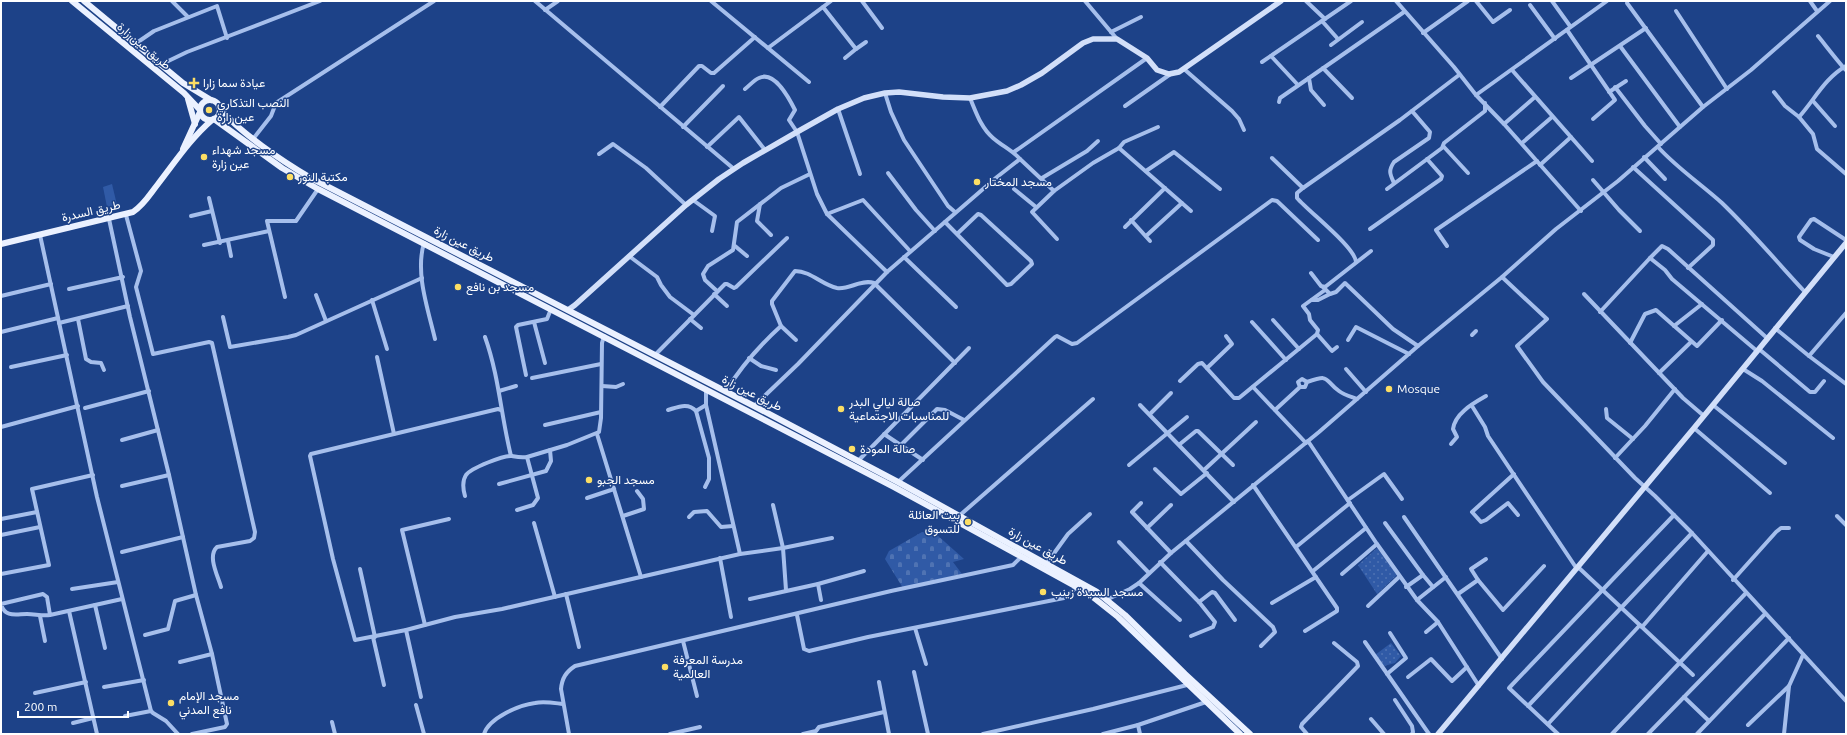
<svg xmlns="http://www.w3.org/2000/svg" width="1847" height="735" font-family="Ubuntu,Vazirmatn,sans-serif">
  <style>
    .grass { fill: url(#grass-dots) }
    .cemetery { fill: url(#cemetery-stones) }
    .garden { fill: #305aa6 }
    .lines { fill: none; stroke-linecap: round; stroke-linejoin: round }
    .street { stroke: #a6bfec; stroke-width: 4 }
    .secondary { stroke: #d2dff9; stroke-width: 5.5 }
    .primary { stroke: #ebf1ff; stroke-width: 6 }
    .poi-dot { fill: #fcde64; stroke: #1d4288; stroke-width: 1.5 }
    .labels { text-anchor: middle; stroke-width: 3; stroke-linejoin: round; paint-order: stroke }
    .street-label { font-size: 12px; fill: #fff; stroke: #1d4288 }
    .poi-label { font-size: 12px; fill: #fff; stroke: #1d4288; text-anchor: start }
  </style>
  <defs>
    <pattern id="grass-dots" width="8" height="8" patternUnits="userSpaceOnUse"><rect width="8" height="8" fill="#305aa6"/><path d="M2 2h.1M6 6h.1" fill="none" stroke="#4f73b3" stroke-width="1.8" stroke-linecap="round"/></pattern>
    <pattern id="cemetery-stones" width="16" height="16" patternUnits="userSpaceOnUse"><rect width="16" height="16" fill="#305aa6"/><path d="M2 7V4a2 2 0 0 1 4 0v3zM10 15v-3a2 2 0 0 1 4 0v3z" fill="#4f73b3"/></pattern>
  </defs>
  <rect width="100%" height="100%" fill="#1d4288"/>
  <g class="grass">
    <path d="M1377 548 1397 575 1377 594 1358 565Z"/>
    <path d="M1391 643 1401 656 1395 663 1384 666 1375 655Z"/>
  </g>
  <path class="cemetery" d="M922 532 936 534 964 559 953 562 962 574 903 588 885 559 889 551Z"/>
  <path class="garden" d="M112 184 117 205 107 207 103 187Z"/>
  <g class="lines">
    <g class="street">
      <path d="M172 1 188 17"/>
      <path d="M535 1 734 169"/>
      <path d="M711 1 809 82"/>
      <path d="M862 1 882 28"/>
      <path d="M1085 1 1117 39"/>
      <path d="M1306 1 1325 19"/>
      <path d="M1396 1 1454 67 1476 95 1504 124 1581 211"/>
      <path d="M1476 1 1493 22 1510 10"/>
      <path d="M1552 1 1570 26"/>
      <path d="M1810 1 1817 11"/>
      <path d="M1627 3 1703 107"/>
      <path d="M1530 5 1555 39"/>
      <path d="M823 7 856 49 845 58"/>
      <path d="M545 10 558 1"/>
      <path d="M1676 11 1727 89"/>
      <path d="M1322 21 1338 39"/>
      <path d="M1567 30 1615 100 1593 119"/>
      <path d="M1111 32 1141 17"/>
      <path d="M1423 33 1468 1"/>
      <path d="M1818 36C1823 42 1843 68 1846 70"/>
      <path d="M135 44 154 31 217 6 227 38"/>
      <path d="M1331 45 1362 22"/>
      <path d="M1620 46 1680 127"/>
      <path d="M768 48 831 1"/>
      <path d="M856 49 866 42"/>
      <path d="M1271 56 1298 85"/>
      <path d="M1262 62 1351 1"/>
      <path d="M160 65 187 52 320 1"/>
      <path d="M1323 68 1352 98"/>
      <path d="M1184 69 1232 111 1239 119 1244 130"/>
      <path d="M1512 70 1592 161"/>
      <path d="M1571 78 1646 28"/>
      <path d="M1615 87 1645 126 1661 144"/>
      <path d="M745 89C749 86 754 80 759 78 775 70 790 100 795 110L789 120 797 132 817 194 827 214 887 272"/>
      <path d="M1609 92 1626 81"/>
      <path d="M1774 92 1785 106 1799 117 1813 134 1817 149 1846 174"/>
      <path d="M885 93 891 112 904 140 948 206 955 212"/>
      <path d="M1476 95 1607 1"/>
      <path d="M1813 101 1835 126"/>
      <path d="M1279 102 1280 98 1309 78"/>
      <path d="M1324 105 1311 90 1309 78 1404 12"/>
      <path d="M1125 106 1172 73"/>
      <path d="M660 107 699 66H702L711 73H714L755 37"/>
      <path d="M838 109 860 174"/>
      <path d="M1799 117C1815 99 1825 78 1846 66"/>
      <path d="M1504 124 1535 97"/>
      <path d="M683 127 723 86"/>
      <path d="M253 139 271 116 276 103 434 1"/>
      <path d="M1522 143 1552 117"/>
      <path d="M707 147 739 117 765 150"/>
      <path d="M1444 147 1468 173"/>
      <path d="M1658 147C1677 168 1701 184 1722 203 1751 231 1777 262 1805 292"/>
      <path d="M1119 148 1124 142 1158 127"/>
      <path d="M1014 152 1147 58"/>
      <path d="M599 154 613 144 646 168 686 205"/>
      <path d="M1644 157 1665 179"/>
      <path d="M1272 158 1303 188 1400 120 1459 75"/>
      <path d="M1020 159 1054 191 1032 212 1057 239"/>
      <path d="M1540 165 1571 137"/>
      <path d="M1633 167 1713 240V245L1688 268"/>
      <path d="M1146 171 1174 152 1220 189"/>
      <path d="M888 173 916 210 935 231"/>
      <path d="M1042 178 1087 151 1098 141"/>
      <path d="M1593 180 1619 210 1640 231"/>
      <path d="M1394 183C1390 174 1388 171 1394 162L1429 138 1430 132 1412 111"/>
      <path d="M1303 188 1297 193V198C1309 212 1355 247 1356 262"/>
      <path d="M1014 189 1036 207"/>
      <path d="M1387 189 1442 148 1444 143 1485 111V103"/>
      <path d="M1054 191 1093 163 1119 148 1191 211"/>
      <path d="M209 198 220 243"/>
      <path d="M693 200 715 216 712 231"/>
      <path d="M760 204 757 221 771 235"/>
      <path d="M827 214 863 200 910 251"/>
      <path d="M126 215 141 271 136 287 153 354 209 342 212 343 255 532 254 538 250 541 217 547C207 556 218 576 221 587"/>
      <path d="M191 216 212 211"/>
      <path d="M109 219 130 317 169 475 196 595 212 654 227 724 225 727 192 734"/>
      <path d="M1131 220 1150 241"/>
      <path d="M945 222 1007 285 1011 284 1032 264 1031 261 981 215 978 214 957 234"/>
      <path d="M1125 227 1165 188"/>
      <path d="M1370 229 1441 179 1442 176 1427 159"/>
      <path d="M40 235 97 497 151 711 153 713 166 721 178 734"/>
      <path d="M1146 236 1182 203"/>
      <path d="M228 241 231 256"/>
      <path d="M424 243C415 273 428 309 435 339"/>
      <path d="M204 245 269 231"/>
      <path d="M735 246 747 256"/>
      <path d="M1447 246 1436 230 1537 161"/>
      <path d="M629 256 657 277 661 285 670 297 694 315"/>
      <path d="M904 257 956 307"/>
      <path d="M1834 257 1814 249 1800 240 1799 237 1811 220 1814 219 1846 240"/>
      <path d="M1650 258 1662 246 1668 249 1767 338"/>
      <path d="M1311 273 1321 286 1325 287 1371 251"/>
      <path d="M1502 277 1547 319 1517 346 1543 382 1635 478 1655 496 1692 533 1846 701"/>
      <path d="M1323 287 1330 294 1336 292 1345 283 1393 329 1418 346"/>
      <path d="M69 289 123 277"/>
      <path d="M717 291 705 280 703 274 708 266 733 250 737 222 781 188 810 174"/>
      <path d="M714 294 727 306"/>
      <path d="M1584 294 1683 398 1704 416"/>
      <path d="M316 295 326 321"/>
      <path d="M1 296 51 284"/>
      <path d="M285 297 267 221H296L318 189"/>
      <path d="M372 300 387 349"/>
      <path d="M1312 300H1318L1330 294"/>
      <path d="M1600 312 1650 258 1665 270 1672 279 1757 351"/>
      <path d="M223 317 230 347 288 337 296 335 422 278"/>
      <path d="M78 319 86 359 91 362 101 363 104 370"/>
      <path d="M690 319 701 328"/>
      <path d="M1273 320 1299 349"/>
      <path d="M534 322 545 363"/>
      <path d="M1252 322 1286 360"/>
      <path d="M59 323 128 306"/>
      <path d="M781 326 796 340"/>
      <path d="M1674 326 1702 304"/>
      <path d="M1775 328 1809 356 1846 384"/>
      <path d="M1 332 58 318"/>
      <path d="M1317 334 1332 351 1337 347"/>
      <path d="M1472 335 1476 331"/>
      <path d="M485 337C499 376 501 416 511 456"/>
      <path d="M1348 340 1356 327 1409 354"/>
      <path d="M1630 343 1645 314 1656 310 1697 346 1722 320"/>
      <path d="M1759 349 1810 392H1815L1824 381"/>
      <path d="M655 355 725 284H727L734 288 736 287 787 238"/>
      <path d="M1809 356 1846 313"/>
      <path d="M377 357 394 434"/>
      <path d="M749 358 761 366 776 370"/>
      <path d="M11 367 67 355"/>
      <path d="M1207 368 1232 344 1226 336"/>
      <path d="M1346 369 1366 392"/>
      <path d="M1743 369 1762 381 1833 438"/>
      <path d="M1659 373 1691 342"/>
      <path d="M526 375 516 327 518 325 547 319 551 309"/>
      <path d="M532 378 601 364"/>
      <path d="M1180 381 1198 364 1202 363 1234 398H1239L1317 334 1318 330 1310 320 1309 314 1303 306 1325 290"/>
      <path d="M1307 382 1305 387H1300L1298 382 1302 379 1307 382C1331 374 1323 379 1339 391 1344 395 1352 397 1357 399"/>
      <path d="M602 386 616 387 623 384"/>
      <path d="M1253 387 1306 443"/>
      <path d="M706 389V405L740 554"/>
      <path d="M499 391 516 386"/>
      <path d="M726 391C742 365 759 346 781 326L772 304V301L795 271C811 271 822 285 837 288 849 290 861 279 874 283L955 363"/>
      <path d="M1140 405 1234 502"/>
      <path d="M1713 405 1785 463"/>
      <path d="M754 406 798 364 887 272 997 177 1020 159C1012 150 1002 146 993 138 981 128 976 112 970 98"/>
      <path d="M1472 406 1485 427 1488 436 1577 569"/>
      <path d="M85 408 149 391"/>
      <path d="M1606 409 1607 418 1633 439"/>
      <path d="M501 410 498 409 311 454 310 456 333 559 355 640 406 630 455 617 502 609 740 554 783 548 832 538"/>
      <path d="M668 410C678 407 688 402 696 411L709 458V479L705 487"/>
      <path d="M1275 410 1300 387"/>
      <path d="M696 411 706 405"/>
      <path d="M1150 414 1171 393"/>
      <path d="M545 425 601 412"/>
      <path d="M1 427 78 406"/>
      <path d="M1694 428 1770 493"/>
      <path d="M597 434 641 577"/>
      <path d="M884 434 923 460"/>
      <path d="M122 440 158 430"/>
      <path d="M1308 441 1377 544 1417 600"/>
      <path d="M1180 444 1196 431H1198L1233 465"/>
      <path d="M1451 444 1457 437 1453 429C1455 413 1474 403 1486 396"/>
      <path d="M901 445 937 409 945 410 964 420"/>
      <path d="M1615 458 1645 426 1675 389"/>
      <path d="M858 461 969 348"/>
      <path d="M1129 465 1187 417"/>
      <path d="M1155 469 1181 494 1207 473"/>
      <path d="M1204 470 1256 422"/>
      <path d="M1514 474 1472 512 1481 522 1486 520 1508 503 1518 515"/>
      <path d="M898 482 1055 337 1057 336 1072 344 1077 343 1272 200 1277 201 1318 240"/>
      <path d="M499 484 546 471 551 461 550 450"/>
      <path d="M1253 485 1337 608V611L1305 631"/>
      <path d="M122 486 169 475"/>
      <path d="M465 496C463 489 462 481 466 475 471 468 504 455 512 456 517 457 521 458 527 457L567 445 599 432 601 418 602 343 604 336"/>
      <path d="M587 498 614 489"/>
      <path d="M1348 500 1384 474 1402 499"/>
      <path d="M1141 503 1132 512 1171 553"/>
      <path d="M773 505 783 548 786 590"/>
      <path d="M517 510 533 505 538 498 527 457"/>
      <path d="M623 516 644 509 643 499 637 491"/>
      <path d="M959 516 1093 399"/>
      <path d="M1837 516 1846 525"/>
      <path d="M689 517 694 512 707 511 721 527 733 526"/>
      <path d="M1404 517 1502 659"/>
      <path d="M1 519 37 512"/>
      <path d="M534 523 555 597"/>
      <path d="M1385 523 1423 575 1406 587"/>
      <path d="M1147 528 1171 505"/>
      <path d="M1 535 40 527"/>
      <path d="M1186 541 1223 580 1273 627 1275 632 1261 646"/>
      <path d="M1119 542 1149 573"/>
      <path d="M1296 547 1350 503"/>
      <path d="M122 552 183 537"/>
      <path d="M720 558 731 617"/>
      <path d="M1160 562 1199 602 1215 622 1213 627 1191 636"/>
      <path d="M1047 563 1068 534 1090 514"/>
      <path d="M1578 567 1693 675"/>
      <path d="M360 569 375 637"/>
      <path d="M1313 571 1366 528"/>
      <path d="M1 574 49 565 32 489 93 475"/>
      <path d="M1342 574 1377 544"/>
      <path d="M1423 575 1433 587"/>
      <path d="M1446 577 1417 600 1438 622 1479 686"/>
      <path d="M1478 580 1503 610 1544 566"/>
      <path d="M1733 580 1776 532 1781 528H1789"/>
      <path d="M1139 583 1180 620"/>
      <path d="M818 584 864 571"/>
      <path d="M72 589 118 582"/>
      <path d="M566 594 579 647"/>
      <path d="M1458 594 1478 580 1471 569 1486 559"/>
      <path d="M750 599 818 584 821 600"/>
      <path d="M1108 599 1130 589 1139 583 1171 553 1319 432 1418 346 1502 277 1556 229 1618 181 1703 107 1751 70 1830 1"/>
      <path d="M1199 602 1212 592 1215 593 1235 620"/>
      <path d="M1272 603 1316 577"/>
      <path d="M95 605 105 648"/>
      <path d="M1368 606 1399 577"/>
      <path d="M69 611 97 734"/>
      <path d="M50 615 47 597 43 594 1 604C5 618 16 614 27 614 35 614 42 616 50 615L122 599"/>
      <path d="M797 615 804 649 809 651 868 637 1064 598 1077 587"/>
      <path d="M40 616 45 641"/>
      <path d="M425 625 402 530 449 519"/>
      <path d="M1642 627 1708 551"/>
      <path d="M915 628 926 664"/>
      <path d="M406 630 421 697"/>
      <path d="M1426 632 1438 622"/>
      <path d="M145 635 168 629 175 601 196 595"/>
      <path d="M373 637 384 685"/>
      <path d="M683 641 697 696"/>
      <path d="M1365 642 1429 734"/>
      <path d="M180 662 212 654"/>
      <path d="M914 672 928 734"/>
      <path d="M1387 674 1406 658 1390 633"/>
      <path d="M1408 677 1431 659 1452 681 1467 667"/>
      <path d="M879 682 889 734"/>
      <path d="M104 687 144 680"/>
      <path d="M35 693 86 682"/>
      <path d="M1684 697 1709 721"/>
      <path d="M1395 700 1412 726 1413 732 1412 734"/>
      <path d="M416 705 424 734"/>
      <path d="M1528 706 1692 533"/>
      <path d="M125 716 151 711"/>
      <path d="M1371 719 1384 734"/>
      <path d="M332 722 335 734"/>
      <path d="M73 723 93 718"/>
      <path d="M1548 724 1640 625"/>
      <path d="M1138 725 1140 734"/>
      <path d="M1748 725 1789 686"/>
      <path d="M484 734C489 718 519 705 535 703 544 701 554 703 563 704"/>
      <path d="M569 734 561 689C562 678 566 672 575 666L891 591 1013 565 1021 557"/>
      <path d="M670 734 700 727"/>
      <path d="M803 734 816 731 819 727 884 712"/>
      <path d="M983 734 1093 709 1187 685"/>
      <path d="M1103 734 1138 725 1206 702"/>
      <path d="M1307 734 1301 727 1302 724 1358 666 1357 662 1334 643"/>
      <path d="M1558 734 1509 688 1674 515"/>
      <path d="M1612 734 1746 593"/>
      <path d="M1648 734 1765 614"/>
      <path d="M1697 734 1789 638"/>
      <path d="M1784 734 1789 686 1803 655"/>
    </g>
    <g class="secondary">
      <path d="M568 310 575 305 686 205 719 179 743 163 797 132 838 109 864 98 885 93 899 92 943 97 970 98 1007 91 1021 85 1042 73 1083 43 1093 39H1117L1147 58 1157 70 1169 74 1179 72 1281 1"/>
      <path d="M1438 734 1694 428 1846 243"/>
    </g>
    <g class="primary">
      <path d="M72 1 184 93 200 110"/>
      <path d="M84 1 183 83 211 100"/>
      <path d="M188 99 195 124"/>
      <circle cx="210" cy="110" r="10"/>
      <path d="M219 107C237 131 285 163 311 178L754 406 898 482 1097 592 1125 615 1185 674 1250 734"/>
      <path d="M214 119 282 168 318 189 894 487 1077 587 1094 598 1118 617 1240 734"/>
      <path d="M183 149 200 112"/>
      <path d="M1 244 133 212C144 205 150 194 158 184 175 162 191 138 212 120"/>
    </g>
  </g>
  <g class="poi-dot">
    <path d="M192 77h4v4h4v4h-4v4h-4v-4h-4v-4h4z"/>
    <circle cx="209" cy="110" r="4"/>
    <circle cx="204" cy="157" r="4"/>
    <circle cx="290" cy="177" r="4"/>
    <circle cx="977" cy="182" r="4"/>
    <circle cx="458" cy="287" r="4"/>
    <circle cx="1389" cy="389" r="4"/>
    <circle cx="841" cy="409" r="4"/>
    <circle cx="852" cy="449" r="4"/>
    <circle cx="589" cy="480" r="4"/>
    <circle cx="968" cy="522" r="4"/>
    <circle cx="1043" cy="592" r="4"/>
    <circle cx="665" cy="667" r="4"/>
    <circle cx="171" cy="703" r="4"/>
  </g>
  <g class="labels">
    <g class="street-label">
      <text transform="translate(144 46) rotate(40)" y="4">طريق عين زارة</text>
      <text transform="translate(91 211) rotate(-13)" y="4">طريق السدرة</text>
      <text transform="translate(464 244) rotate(27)" y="4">طريق عين زارة</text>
      <text transform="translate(752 393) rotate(27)" y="4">طريق عين زارة</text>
      <text transform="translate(1038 546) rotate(29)" y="4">طريق عين زارة</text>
    </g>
    <g class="poi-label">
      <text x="203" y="87">عيادة سما زارا</text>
      <text x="217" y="107">النصب التذكاري<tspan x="217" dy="14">عين زارة</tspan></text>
      <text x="212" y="154">مسجد شهداء<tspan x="212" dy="14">عين زارة</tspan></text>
      <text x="298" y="181">مكتبة النور</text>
      <text x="985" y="186">مسجد المختار</text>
      <text x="466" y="291">مسجد بن نافع</text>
      <text x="1397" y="393">Mosque</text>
      <text x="849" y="406">صالة ليالي البدر<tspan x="849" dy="14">للمناسبات الاجتماعية</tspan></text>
      <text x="860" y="453">صالة المودة</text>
      <text x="597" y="484">مسجد الجبو</text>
      <text x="960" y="519" text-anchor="end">بيت العائلة<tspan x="960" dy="14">للتسوق</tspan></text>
      <text x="1051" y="596">مسجد السيدة زينب</text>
      <text x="673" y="664">مدرسة المعرفة<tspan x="673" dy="14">العالمية</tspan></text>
      <text x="179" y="700">مسجد الإمام<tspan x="179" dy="14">نافع المدني</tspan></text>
    </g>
  </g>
  <rect width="1847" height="735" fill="none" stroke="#ffffff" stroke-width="4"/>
  <path d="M18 711v6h110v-6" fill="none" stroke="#ffffff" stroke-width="2"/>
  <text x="24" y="711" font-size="12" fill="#ffffff" stroke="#1d4288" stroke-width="3" paint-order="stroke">200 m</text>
</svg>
